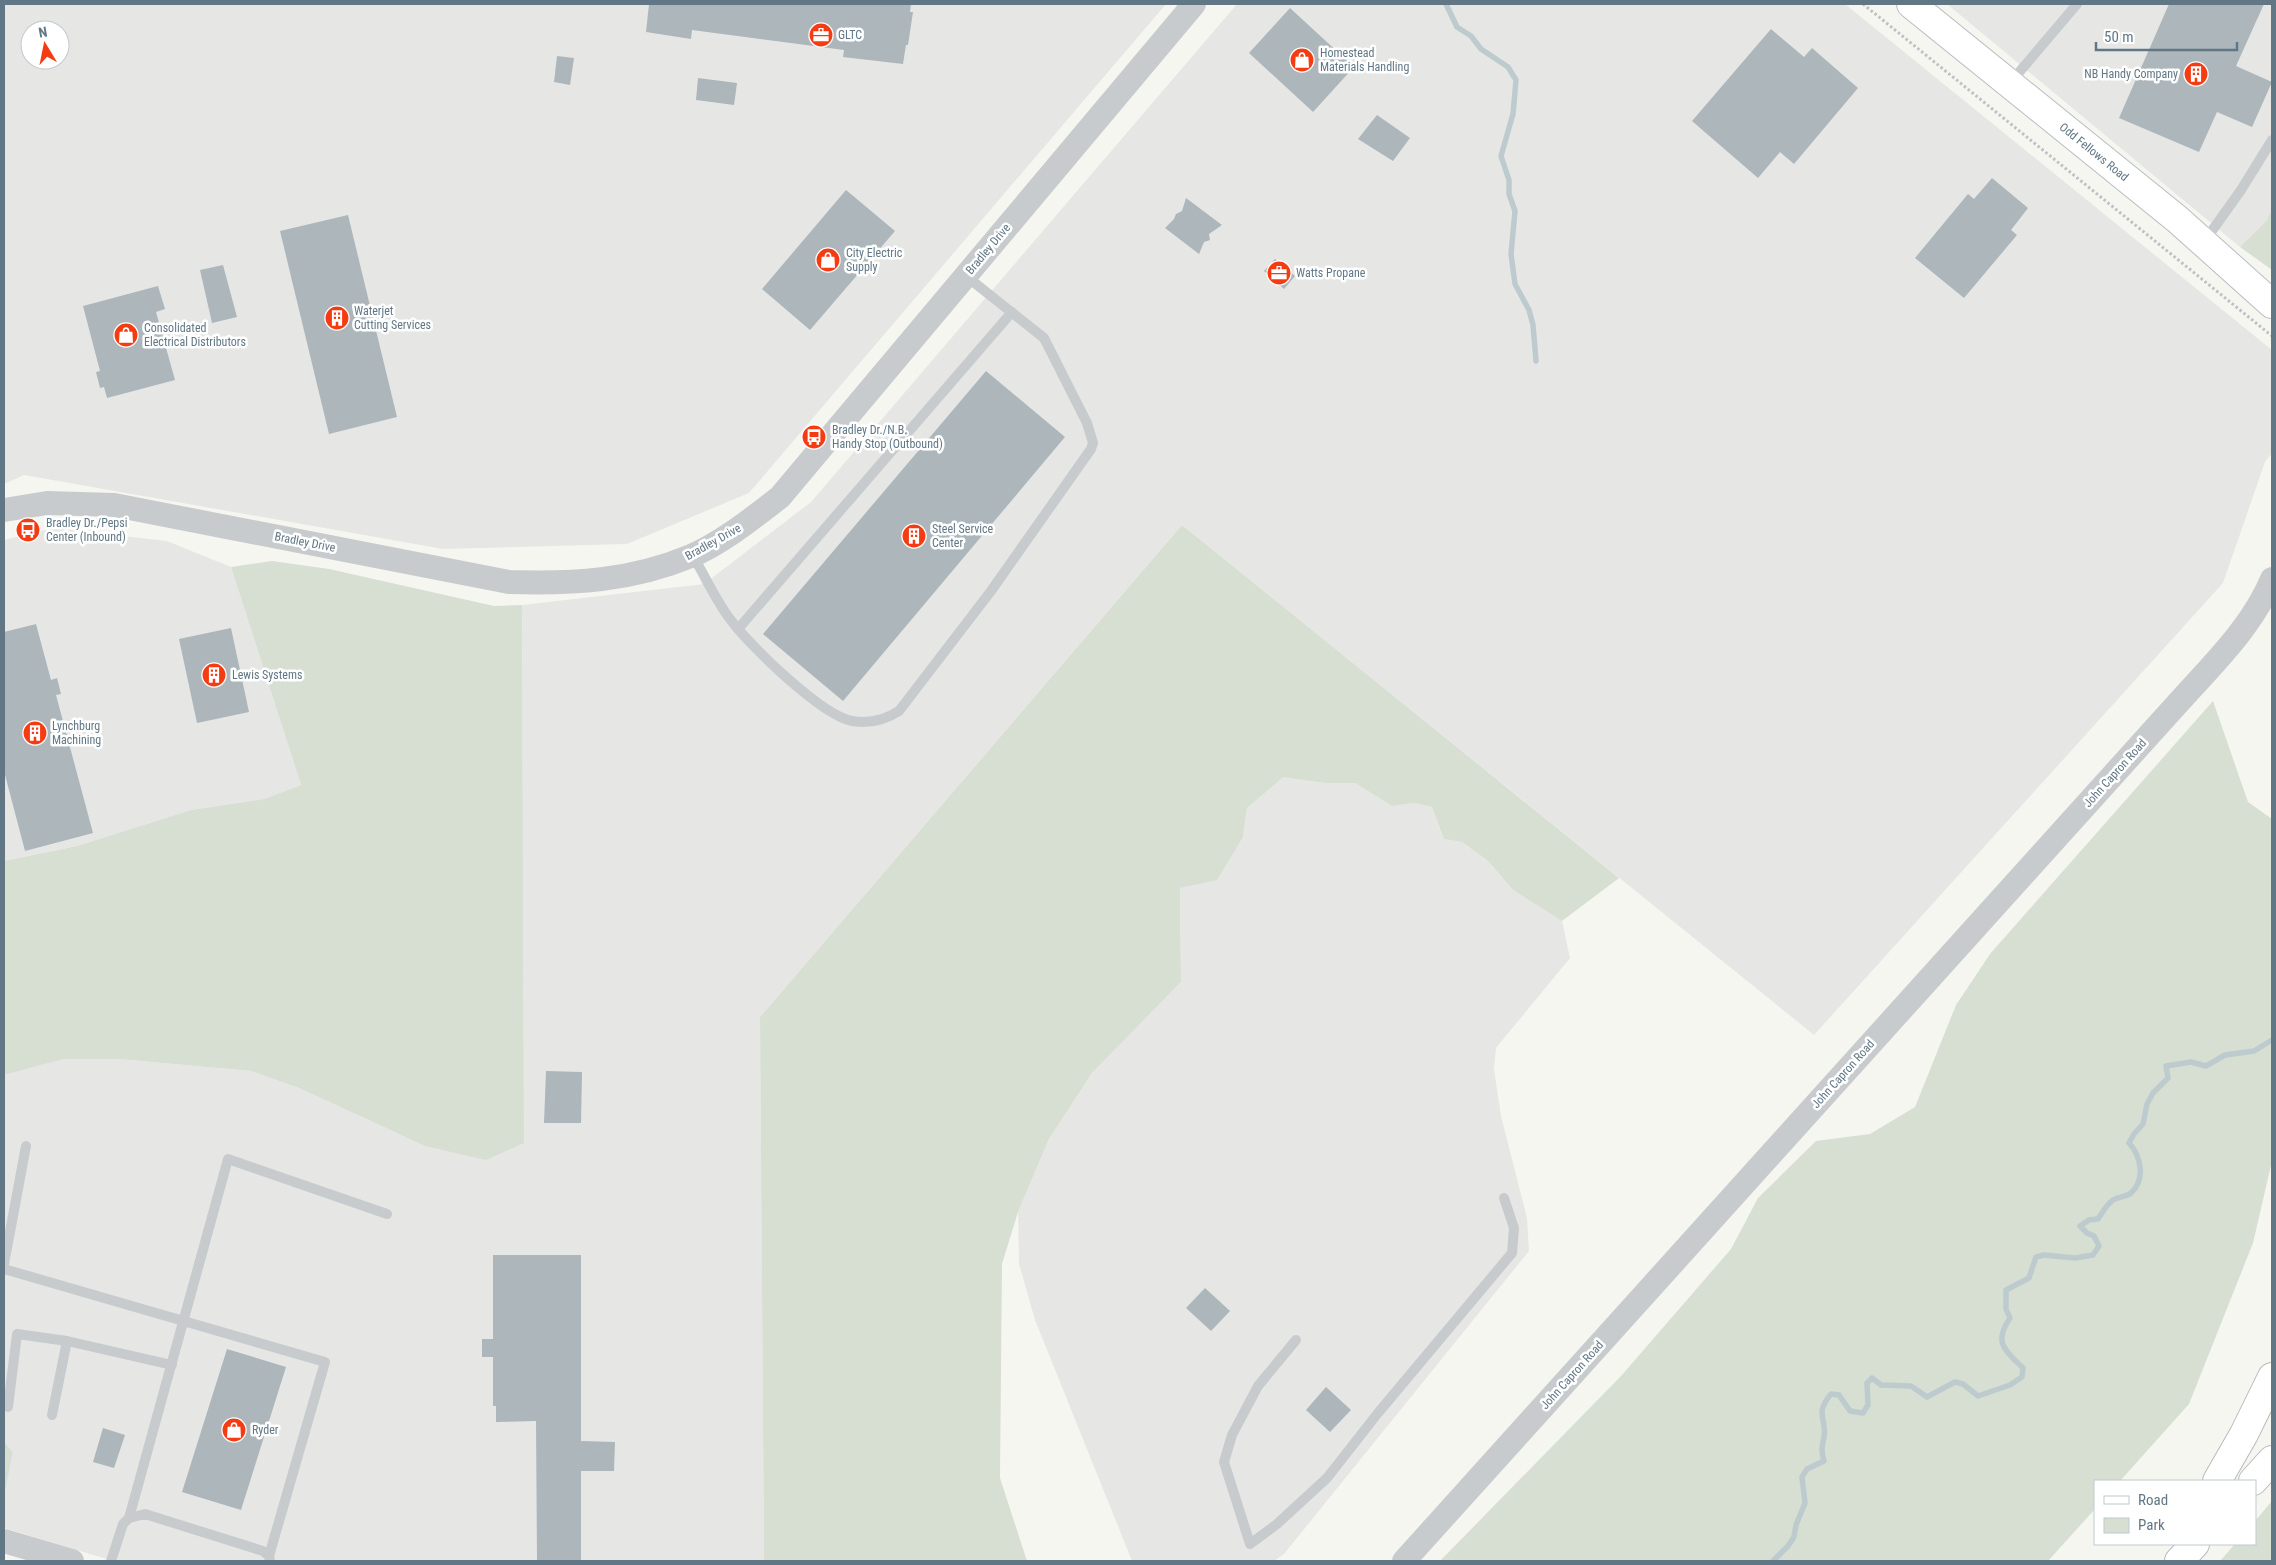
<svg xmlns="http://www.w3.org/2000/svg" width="2276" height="1565" font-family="'Roboto Condensed',sans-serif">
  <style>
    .built { fill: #e6e7e5; fill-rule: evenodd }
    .green { fill: #d7ded2 }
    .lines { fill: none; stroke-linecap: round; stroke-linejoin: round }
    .stream { stroke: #bdcbcf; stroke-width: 5.5 }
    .building { fill: #acb6bb }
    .secondary-casing { stroke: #b7bdc1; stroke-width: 30 }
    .motorway-casing { stroke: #b7bbbe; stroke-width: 30 }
    .path { stroke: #bec1c3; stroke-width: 3; stroke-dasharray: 2.5 2.5; stroke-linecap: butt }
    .service { stroke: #c8cbce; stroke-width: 10 }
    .tertiary { stroke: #c8cbce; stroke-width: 24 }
    .secondary { stroke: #fff; stroke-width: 28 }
    .motorway { stroke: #fff; stroke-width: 28 }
    .labels { text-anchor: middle; stroke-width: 5; stroke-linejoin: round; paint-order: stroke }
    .poi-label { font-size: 12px; fill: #617786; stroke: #fff; text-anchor: start }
    .street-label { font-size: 12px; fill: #617786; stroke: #fff }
  </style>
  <rect width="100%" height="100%" fill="#f6f6f1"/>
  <g class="built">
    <path d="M4 4H1166L749 493 627 544 443 549 24 475 4 484ZM30 30H60V60H30Z"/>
    <path d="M1237 4H1845L2272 350V453L2265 462 2223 583 1814 1035 1182 525 760 1017 764 1561H113L4 1528V1497L13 1452 4 1442V1075L64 1059H119L251 1071 299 1088 425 1146 524 1143 522 605 704 584 811 502Z"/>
    <path d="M1947 4H2272V209L2267 220 2240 247Z"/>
    <path d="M54 528 167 541 231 567 301 785 264 799 191 810 77 846 4 861V540Z"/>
    <path d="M1283 776 1325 783H1355L1392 806 1414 803 1432 807 1444 839 1462 842 1488 861 1513 890 1562 921 1570 958 1496 1048 1494 1069 1501 1116 1527 1218 1529 1251 1284 1554 1274 1561H1132L1035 1320 1019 1264 1018 1212 1049 1139 1092 1073 1181 982 1180 888 1243 837 1247 808Z"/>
  </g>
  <g class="green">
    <path d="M2272 209V270L2240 247 2267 220Z"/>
    <path d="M1182 525 1619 878 1562 921 1513 890 1488 861 1462 842 1444 839 1432 807 1414 803 1392 806 1355 783H1325L1283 777 1247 808 1243 837 1217 880 1180 888 1181 982 1092 1073 1049 1139 1018 1212 1002 1264 1000 1478 1027 1561H764L760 1017Z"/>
    <path d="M272 561 329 569 494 606 522 605 524 1143 486 1160 425 1146 299 1088 251 1071 119 1059H64L4 1075V861L77 846 191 810 264 799 301 785 231 567Z"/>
    <path d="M2213 701 2248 802 2272 819V1161L2253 1243 2189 1404 2120 1481H2095V1509L2048 1561H1440L1622 1375 1731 1249 1758 1198 1816 1141 1870 1134 1915 1107 1956 1005 1990 954Z"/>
    <path d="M4 1442 13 1452 4 1497Z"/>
    <path d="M2272 1501V1561H2220L2235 1544H2255V1521Z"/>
  </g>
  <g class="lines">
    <g class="stream">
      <path d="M1446 4 1457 27 1471 36 1481 49 1508 67 1516 80 1513 114 1501 156 1509 180V194L1515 211 1511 254 1515 284 1529 310 1533 325 1536 361"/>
      <path d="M1773 1561 1788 1546 1794 1537 1796 1525 1805 1503 1802 1477 1807 1469 1824 1461C1821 1451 1822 1446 1824 1437 1827 1418 1814 1414 1831 1394L1839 1395 1850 1411 1863 1413 1868 1405 1867 1383 1872 1378 1881 1385 1911 1386 1927 1397 1955 1382 1963 1384 1978 1396 2010 1385 2022 1377 2023 1368C2005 1350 1993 1343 2010 1318L2006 1309V1290L2029 1278 2036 1257 2044 1255 2075 1258 2093 1255 2099 1246 2094 1236 2087 1233 2080 1226 2089 1220 2098 1219C2102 1213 2107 1204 2113 1200 2118 1197 2126 1197 2131 1193 2146 1179 2141 1156 2129 1143L2134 1134 2143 1124 2147 1104 2153 1093 2168 1078 2166 1066 2191 1062 2206 1066 2225 1055 2254 1051 2272 1040"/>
    </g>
  </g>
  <g class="building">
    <path d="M649 4H911L910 12H913L908 45H906L903 64 843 57 844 50 692 30 691 39 646 32Z"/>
    <path d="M2169 4H2264L2236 66 2272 82 2252 127 2217 112 2199 152 2119 118Z"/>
    <path d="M1290 8 1354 67 1313 112 1249 53Z"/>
    <path d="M1771 29 1804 57 1812 48 1858 88 1794 164 1780 152 1758 178 1692 121Z"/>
    <path d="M557 56 574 58 570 85 554 82Z"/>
    <path d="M698 78 737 83 734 105 696 100Z"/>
    <path d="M1377 115 1410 138 1393 161 1358 139Z"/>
    <path d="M1992 178 2028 208 2011 230 2017 235 1964 298 1915 258 1968 194 1974 199Z"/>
    <path d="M846 190 895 231 810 330 762 289Z"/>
    <path d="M1186 198 1222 225 1209 234 1210 240 1204 242 1199 254 1165 228 1174 219 1176 214 1182 211Z"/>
    <path d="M348 215 397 417 329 434 280 231Z"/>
    <path d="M1275 259 1295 276 1284 289 1264 271Z"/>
    <path d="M223 265 237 317 212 323 200 270Z"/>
    <path d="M158 286 165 309 156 312 175 380 107 398 104 387 100 388 96 372 100 371 83 306Z"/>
    <path d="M986 371 1065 437 843 701 763 634Z"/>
    <path d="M36 624 51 680 57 678 61 694 56 695 93 833 25 851 4 771V632Z"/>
    <path d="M231 628 249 712 197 723 179 639Z"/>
    <path d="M546 1071 582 1072 581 1123H544Z"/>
    <path d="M493 1255H581V1441L615 1442 614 1471H581V1561H537L536 1421 496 1422V1406H493V1357H482V1339H493Z"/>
    <path d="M1205 1288 1230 1311 1211 1331 1186 1308Z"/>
    <path d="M227 1349 286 1367 241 1510 182 1492Z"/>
    <path d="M1326 1387 1351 1410 1330 1432 1306 1410Z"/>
    <path d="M103 1428 125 1435 114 1468 93 1462Z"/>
  </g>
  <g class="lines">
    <defs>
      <path id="secondary" d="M1911 4 2177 219 2272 304"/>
      <g id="motorway">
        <path d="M2217 1481 2244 1434 2272 1377"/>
        <path d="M2253 1481 2272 1460"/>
        <path d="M2179 1561 2195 1544"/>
      </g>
    </defs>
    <use href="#secondary" class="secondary-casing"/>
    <use href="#motorway" class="motorway-casing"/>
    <path class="path" d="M1863 4 2272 336"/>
    <g class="service">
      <path d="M2010 83 2077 4"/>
      <path d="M2204 242 2241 190 2272 140"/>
      <path d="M693 556C705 576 715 599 730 619 749 645 821 715 852 721 869 724 885 720 899 711L991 591 1091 449 1093 443 1087 423 1044 338 966 276"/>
      <path d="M738 629 1012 312"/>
      <path d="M4 1264 26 1146"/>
      <path d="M4 1269 325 1362 269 1556"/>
      <path d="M1296 1340 1258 1386 1232 1435 1224 1462 1250 1544 1277 1524 1327 1478 1378 1413 1512 1253 1514 1228 1504 1198"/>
      <path d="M8 1407 17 1334 67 1341"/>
      <path d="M52 1415 67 1341 172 1365"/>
      <path d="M129 1518 228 1159 387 1214"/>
      <path d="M111 1561 123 1524 129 1518 145 1514 263 1551 269 1556 270 1561"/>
    </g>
    <g class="tertiary">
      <path d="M4 510 47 503 114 505 509 582C573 584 631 581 691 556 722 543 754 517 780 497L1194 4"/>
      <path d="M4 1541 72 1561"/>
      <path d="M1404 1561 2178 703C2212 665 2252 627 2272 579"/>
    </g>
    <use href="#secondary" class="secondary"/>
    <use href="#motorway" class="motorway"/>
  </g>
  <defs>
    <symbol id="office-disc" viewBox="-11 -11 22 22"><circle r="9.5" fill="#f53b12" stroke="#fff"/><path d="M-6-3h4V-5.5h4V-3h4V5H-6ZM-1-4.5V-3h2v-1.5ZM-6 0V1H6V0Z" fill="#fff"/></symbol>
    <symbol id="shop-disc" viewBox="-11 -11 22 22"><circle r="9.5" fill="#f53b12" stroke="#fff"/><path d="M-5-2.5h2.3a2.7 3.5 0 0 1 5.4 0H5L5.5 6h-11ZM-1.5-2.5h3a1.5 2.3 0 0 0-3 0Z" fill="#fff"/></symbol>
    <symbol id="building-disc" viewBox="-11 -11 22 22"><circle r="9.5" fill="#f53b12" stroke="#fff"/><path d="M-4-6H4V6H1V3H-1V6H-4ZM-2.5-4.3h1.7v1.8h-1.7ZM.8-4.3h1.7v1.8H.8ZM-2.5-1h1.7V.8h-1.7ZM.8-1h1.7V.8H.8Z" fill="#fff"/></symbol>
    <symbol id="bus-disc" viewBox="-11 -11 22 22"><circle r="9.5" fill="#f53b12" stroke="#fff"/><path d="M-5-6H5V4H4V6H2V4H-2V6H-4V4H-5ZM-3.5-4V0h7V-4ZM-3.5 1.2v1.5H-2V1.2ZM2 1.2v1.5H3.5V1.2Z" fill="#fff"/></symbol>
  </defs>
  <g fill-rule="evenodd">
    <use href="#office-disc" x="807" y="21" width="28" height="28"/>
    <use href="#shop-disc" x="1288" y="46" width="28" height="28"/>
    <use href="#building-disc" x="2182" y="60" width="28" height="28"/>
    <use href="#shop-disc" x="814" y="246" width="28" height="28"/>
    <use href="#office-disc" x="1265" y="259" width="28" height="28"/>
    <use href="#building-disc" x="323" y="304" width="28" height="28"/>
    <use href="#shop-disc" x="112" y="321" width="28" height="28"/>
    <use href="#bus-disc" x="800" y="423" width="28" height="28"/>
    <use href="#bus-disc" x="14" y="516" width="28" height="28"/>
    <use href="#building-disc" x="900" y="522" width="28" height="28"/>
    <use href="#building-disc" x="200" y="661" width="28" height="28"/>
    <use href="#building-disc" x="21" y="719" width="28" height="28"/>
    <use href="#shop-disc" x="220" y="1416" width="28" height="28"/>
  </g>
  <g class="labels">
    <g class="poi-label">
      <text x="838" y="39">GLTC</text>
      <text x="1320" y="57">Homestead<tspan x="1320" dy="14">Materials Handling</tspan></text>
      <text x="2178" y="78" text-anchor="end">NB Handy Company</text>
      <text x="846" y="257">City Electric<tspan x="846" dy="14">Supply</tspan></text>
      <text x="1296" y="277">Watts Propane</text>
      <text x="354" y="315">Waterjet<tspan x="354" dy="14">Cutting Services</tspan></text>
      <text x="144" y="332">Consolidated<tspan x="144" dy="14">Electrical Distributors</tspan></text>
      <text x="832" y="434">Bradley Dr./N.B.<tspan x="832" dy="14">Handy Stop (Outbound)</tspan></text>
      <text x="46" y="527">Bradley Dr./Pepsi<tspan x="46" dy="14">Center (Inbound)</tspan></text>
      <text x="932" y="533">Steel Service<tspan x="932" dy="14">Center</tspan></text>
      <text x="232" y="679">Lewis Systems</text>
      <text x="52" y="730">Lynchburg<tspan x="52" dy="14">Machining</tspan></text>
      <text x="252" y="1434">Ryder</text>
    </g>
    <g class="street-label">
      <text transform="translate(2094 152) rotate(39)" y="4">Odd Fellows Road</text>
      <text transform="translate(988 249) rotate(-50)" y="4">Bradley Drive</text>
      <text transform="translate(305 542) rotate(11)" y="4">Bradley Drive</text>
      <text transform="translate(713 542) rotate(-29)" y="4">Bradley Drive</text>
      <text transform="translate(2115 773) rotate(-48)" y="4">John Capron Road</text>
      <text transform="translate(1843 1074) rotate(-48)" y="4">John Capron Road</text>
      <text transform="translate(1572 1375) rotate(-48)" y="4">John Capron Road</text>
    </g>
  </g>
  <rect width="2276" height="1565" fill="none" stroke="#617786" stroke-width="10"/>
  <rect x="2094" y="1480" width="162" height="65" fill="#ffffff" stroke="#c0c9cf"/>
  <rect x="2104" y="1496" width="25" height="8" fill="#ffffff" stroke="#c0c9cf"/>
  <text x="2138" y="1505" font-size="15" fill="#617786">Road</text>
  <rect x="2104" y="1518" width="25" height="15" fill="#d7ded2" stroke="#c0c9cf"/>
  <text x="2138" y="1530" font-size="15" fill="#617786">Park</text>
  <g transform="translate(45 45) rotate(350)"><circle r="24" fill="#ffffff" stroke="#c0c9cf"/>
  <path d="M0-4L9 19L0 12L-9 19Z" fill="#f53b12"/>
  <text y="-8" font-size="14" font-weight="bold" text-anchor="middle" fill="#617786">N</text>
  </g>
  <path d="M2096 42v8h141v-8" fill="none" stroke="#617786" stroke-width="2.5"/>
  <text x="2104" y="42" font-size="15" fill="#617786" stroke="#ffffff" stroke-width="4" paint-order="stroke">50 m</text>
</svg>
